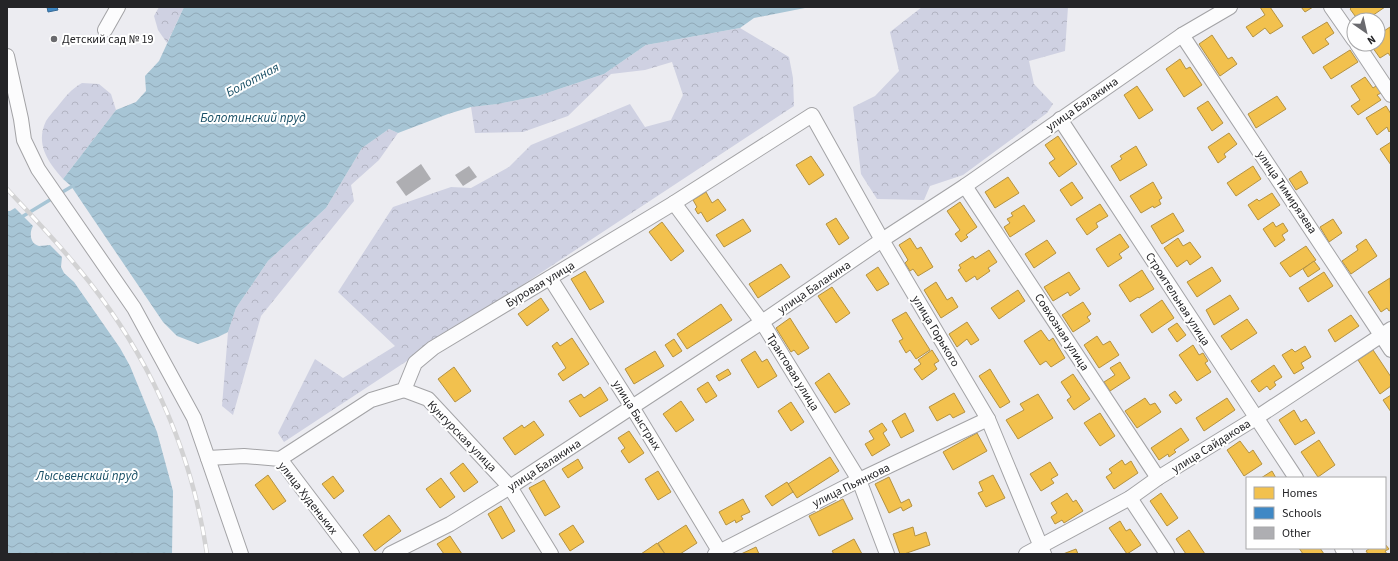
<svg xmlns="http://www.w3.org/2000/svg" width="1398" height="561" font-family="'Source Sans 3',sans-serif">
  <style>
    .forest { fill: url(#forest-crowns) }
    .water { fill: url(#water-waves) }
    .homes { fill: #f2c14e; stroke: #b49242 }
    .schools { fill: #3f88c5; stroke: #376a96 }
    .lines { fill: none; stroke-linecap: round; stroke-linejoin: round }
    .stream { stroke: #a7c5d5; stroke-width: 3.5 }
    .building { fill: #aeaeb2 }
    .minor-casing { stroke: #a3a3a6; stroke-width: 16 }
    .minor { stroke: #fcfcfd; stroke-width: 14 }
    .rail-casing { stroke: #d2d2d3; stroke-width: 4.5 }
    .rail { stroke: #fff; stroke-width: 3; stroke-dasharray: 9; stroke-linecap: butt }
    .poi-dot { fill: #6a6a6e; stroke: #fff; stroke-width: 1.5 }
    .labels { text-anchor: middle; stroke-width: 4; stroke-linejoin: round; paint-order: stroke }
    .poi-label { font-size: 12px; fill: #242427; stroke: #fff; text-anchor: start }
    .street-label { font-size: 12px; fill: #242427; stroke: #fff }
    .water-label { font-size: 13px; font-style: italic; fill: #1a5066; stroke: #fff }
  </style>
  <defs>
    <pattern id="forest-crowns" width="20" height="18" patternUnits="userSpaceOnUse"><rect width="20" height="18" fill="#cfd1e2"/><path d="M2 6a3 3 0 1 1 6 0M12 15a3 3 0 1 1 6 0" fill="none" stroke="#b2b3c2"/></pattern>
    <pattern id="water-waves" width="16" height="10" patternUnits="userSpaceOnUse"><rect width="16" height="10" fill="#a7c5d5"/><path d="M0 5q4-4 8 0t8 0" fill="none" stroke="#90a9b7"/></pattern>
  </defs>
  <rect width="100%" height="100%" fill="#ececf1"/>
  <g class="forest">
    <path d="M159 7H184L167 43 158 30 154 16Z"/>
    <path d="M922 7H1068L1065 51 1029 61 1034 84 1053 104 1047 113 963 175 930 186 924 200 877 199 861 174 853 107 875 96 899 71 890 32Z"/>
    <path d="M740 28 789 57 793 78 794 106 284 442 278 433 315 359 343 378 395 346 338 292 393 207 451 187 471 188 509 167 531 145 630 104 645 127 671 120 683 95 672 62 645 70 611 74 568 116 523 132 475 133 471 107 498 104 538 96 604 74 646 45Z"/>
    <path d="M82 83 99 84 111 94 116 110 63 179C48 162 35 144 46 121 49 116 54 111 58 106 66 96 70 90 82 83Z"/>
    <path d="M389 129 398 133 379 160 351 185 354 201 261 316 233 415 222 406 228 332 236 308 268 261 326 208 362 148Z"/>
  </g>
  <g class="water">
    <path d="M184 7H810L754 18 740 28 646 45 604 74 538 96 498 104 471 107 448 114 398 133 389 129 362 148 326 208 268 261 236 308 228 332 218 337 198 344 177 336 163 322 71 186 63 179 116 110 136 102 146 91 145 76 159 61Z"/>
    <path d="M15 208 33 226C29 233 30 244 39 246 43 246 47 245 50 245L62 257 61 267 64 273 74 282 120 348 130 366 157 432 173 491 172 554H7V211H10Z"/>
  </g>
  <g class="homes">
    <path d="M1260 7H1270L1283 26 1270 34 1265 28 1253 37 1246 27 1265 15Z"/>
    <path d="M1301 7H1313L1305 12Z"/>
    <path d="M1352 7H1385L1366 20H1358L1350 9Z"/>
    <path d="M1327 22 1334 33 1325 39 1329 44 1313 54 1302 37Z"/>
    <path d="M1390 27 1391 57 1388 53 1380 58 1370 44H1378V35Z"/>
    <path d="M1212 35 1228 59 1232 57 1237 64 1220 76 1199 44Z"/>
    <path d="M1350 50 1358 62 1331 79 1323 67Z"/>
    <path d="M1180 59 1186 69 1190 67 1202 85 1184 97 1166 69Z"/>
    <path d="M1365 77 1373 88 1376 86 1381 93 1377 95 1381 100 1358 115 1351 106 1360 100 1351 86Z"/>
    <path d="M1137 86 1153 110 1139 119 1124 95Z"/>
    <path d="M1277 96 1286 109 1256 128 1248 114Z"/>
    <path d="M1208 101 1223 123 1212 131 1197 108Z"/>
    <path d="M1386 106 1391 114V130L1389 132 1387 127 1377 135 1366 118Z"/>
    <path d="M1229 133 1237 144 1224 154 1226 157 1218 163 1208 147Z"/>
    <path d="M1058 136 1077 164 1059 177 1049 163 1055 159 1045 145Z"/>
    <path d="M1391 142V165L1380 149Z"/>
    <path d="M1136 146 1147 165 1120 181 1111 166 1122 159 1120 156Z"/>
    <path d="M811 156 824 175 809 185 796 165Z"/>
    <path d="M1253 166 1261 179 1236 196 1227 183Z"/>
    <path d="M1301 171 1308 183 1296 190 1289 179Z"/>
    <path d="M1008 177 1019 193 995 208 985 192Z"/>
    <path d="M1072 182 1083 198 1071 206 1060 190Z"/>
    <path d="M1153 182 1162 198 1159 200 1161 204 1154 208 1153 206 1141 213 1130 196Z"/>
    <path d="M706 192 712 203 718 199 726 210 707 222 701 212 698 214 695 209 697 207 693 200Z"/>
    <path d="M1272 193 1280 205 1258 220 1248 205 1257 199 1259 201Z"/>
    <path d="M960 202 977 227 966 235 968 237 961 242 955 234 960 230 947 211Z"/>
    <path d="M1100 204 1108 216 1096 223 1098 227 1087 235 1076 219Z"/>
    <path d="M1024 205 1035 221 1010 237 1004 227 1010 223 1007 219 1013 216 1011 213Z"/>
    <path d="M1173 213 1184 231 1162 244 1151 226Z"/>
    <path d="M836 218 849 238 839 245 826 224Z"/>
    <path d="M743 219 751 231 724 247 716 235Z"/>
    <path d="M1333 219 1342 233 1329 242 1320 227Z"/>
    <path d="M662 222 684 251 671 261 649 232Z"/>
    <path d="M1273 222 1276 227 1283 223 1288 231 1282 235 1285 240 1275 247 1263 229Z"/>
    <path d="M1120 234 1129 247 1119 254 1122 258 1108 267 1096 249Z"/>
    <path d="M910 238 917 249 921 247 933 267 918 276 913 269 910 271 905 263 908 260 899 245Z"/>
    <path d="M1178 238 1183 246 1190 242 1201 257 1190 265 1187 260 1177 267 1164 248Z"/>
    <path d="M1366 239 1377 256 1351 274 1342 261 1358 250 1356 246Z"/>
    <path d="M1047 240 1056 253 1034 268 1025 254Z"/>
    <path d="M1306 246 1316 260 1290 277 1280 263Z"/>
    <path d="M989 250 997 262 988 268 990 271 977 280 975 276 966 282 958 270 961 268 959 265 973 256 975 259Z"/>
    <path d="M1314 261 1320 269 1308 277 1303 269Z"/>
    <path d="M781 264 790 277 758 298 749 284Z"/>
    <path d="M878 267 889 284 877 291 866 275Z"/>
    <path d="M1212 267 1221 281 1197 297 1187 282Z"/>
    <path d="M1142 270 1154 289 1139 298 1138 297 1130 302 1119 285Z"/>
    <path d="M585 271 604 302 590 310 571 279Z"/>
    <path d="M1069 272 1080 289 1070 296 1068 292 1053 301 1044 287Z"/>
    <path d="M1324 272 1333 286 1308 302 1299 288Z"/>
    <path d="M1390 278 1391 310 1389 311 1387 308 1381 312 1368 292Z"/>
    <path d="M936 282 947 300 952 297 958 307 941 318 924 290Z"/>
    <path d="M832 287 850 313 836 323 818 296Z"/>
    <path d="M1018 290 1025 301 999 319 991 308Z"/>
    <path d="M1230 295 1239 309 1214 325 1206 310Z"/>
    <path d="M541 298 549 310 527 326 518 314Z"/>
    <path d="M1162 300 1174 318 1152 333 1140 315Z"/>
    <path d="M1083 302 1091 314 1087 317 1090 321 1073 332 1062 315Z"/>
    <path d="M721 304 732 320 687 349 677 334Z"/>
    <path d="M906 312 930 350 916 359 910 350 906 353 899 341 903 339 892 320Z"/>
    <path d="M1351 315 1359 326 1335 342 1328 330Z"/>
    <path d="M790 318 809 348 798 355 794 350 791 352 776 328Z"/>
    <path d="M1247 319 1257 333 1231 350 1221 336Z"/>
    <path d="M967 322 979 340 971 345 967 339 957 347 949 334Z"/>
    <path d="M1177 323 1186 335 1177 342 1168 329Z"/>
    <path d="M1041 330 1049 341 1053 338 1065 358 1051 367 1046 361 1040 365 1024 341Z"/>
    <path d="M1097 336 1103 345 1110 341 1119 355 1099 368 1084 345Z"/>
    <path d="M572 338 589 364 563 381 558 374 566 368 552 346 557 342 560 346Z"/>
    <path d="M674 339 682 351 673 357 665 345Z"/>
    <path d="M1193 345 1199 355 1203 353 1208 361 1205 363 1211 372 1197 381 1179 355Z"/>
    <path d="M1305 346 1311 357 1301 363 1304 368 1294 374 1282 355 1292 349 1295 352Z"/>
    <path d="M932 350 939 361 934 364 937 369 922 380 914 369 921 364 918 360Z"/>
    <path d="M1373 350 1391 377V386L1380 394 1358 360Z"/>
    <path d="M655 351 664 366 634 384 625 369Z"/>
    <path d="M755 351 762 362 767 359 777 376 758 388 741 360Z"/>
    <path d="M1120 362 1130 378 1110 391 1104 382 1115 375 1110 368Z"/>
    <path d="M1274 365 1282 377 1274 382 1276 385 1270 390 1267 386 1259 392 1251 381Z"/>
    <path d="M454 367 471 391 455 402 438 379Z"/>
    <path d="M728 369 731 374 719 381 716 376Z"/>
    <path d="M990 369 1010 402 1000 408 979 376Z"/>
    <path d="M829 373 850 404 835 413 815 383Z"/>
    <path d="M1073 374 1090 399 1074 410 1067 400 1071 397 1061 382Z"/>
    <path d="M708 382 717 396 706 403 697 389Z"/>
    <path d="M600 387 608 400 580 417 569 401 581 394 584 398Z"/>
    <path d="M1175 391 1182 400 1176 404 1169 395Z"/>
    <path d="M954 393 965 412 953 418 950 414 937 421 929 407Z"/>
    <path d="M1038 394 1053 418 1018 439 1006 420 1024 410 1020 404Z"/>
    <path d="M1391 395V412L1383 400Z"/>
    <path d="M1145 398 1150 405 1155 403 1161 412 1137 428 1125 411Z"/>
    <path d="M1227 398 1235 410 1204 431 1196 418Z"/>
    <path d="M681 401 694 420 676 432 663 414Z"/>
    <path d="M791 402 804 422 791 431 778 411Z"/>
    <path d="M1294 410 1301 422 1306 419 1315 433 1295 445 1279 420Z"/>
    <path d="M905 413 914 431 901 438 892 421Z"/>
    <path d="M1100 413 1115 436 1100 446 1084 423Z"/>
    <path d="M534 421 544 435 515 455 503 438 522 425 524 428Z"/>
    <path d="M882 423 887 430 883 433 890 445 872 456 865 444 874 439 869 431Z"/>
    <path d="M1181 428 1189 440 1174 450 1176 452 1169 457 1168 454 1159 460 1151 448Z"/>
    <path d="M629 431 644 453 629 463 621 451 625 448 618 438Z"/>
    <path d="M977 433 987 451 953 470 943 452Z"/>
    <path d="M1319 440 1335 465 1318 477 1301 452Z"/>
    <path d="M1240 441 1249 453 1253 450 1262 464 1244 476 1227 450Z"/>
    <path d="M830 457 839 471 797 498 788 484Z"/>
    <path d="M578 459 583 468 568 478 562 469Z"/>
    <path d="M1122 460 1125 465 1131 461 1138 473 1114 489 1106 477 1112 473 1109 469Z"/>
    <path d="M1050 462 1058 475 1051 479 1054 483 1041 491 1030 474Z"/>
    <path d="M463 463 478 482 464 492 450 473Z"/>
    <path d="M658 471 671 492 658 500 645 479Z"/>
    <path d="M1272 471 1276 478H1261Z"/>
    <path d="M268 475 286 501 273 510 255 485Z"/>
    <path d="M993 475 1005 498 986 507 978 493 983 491 979 482Z"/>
    <path d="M333 476 344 491 334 499 322 484Z"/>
    <path d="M889 477 901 503 909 499 912 506 903 511 901 507 889 513 875 484Z"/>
    <path d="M441 478 455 497 440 508 426 489Z"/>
    <path d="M544 480 560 507 545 516 529 488Z"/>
    <path d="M787 482 793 492 772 506 765 496Z"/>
    <path d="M1067 493 1073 502 1076 500 1083 511 1064 523 1062 520 1055 524 1051 517 1057 513 1051 503Z"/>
    <path d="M1161 493 1178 518 1167 526 1150 501Z"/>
    <path d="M743 499 750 512 741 516 743 519 736 523 735 520 726 525 719 512Z"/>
    <path d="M843 499 853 519 819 536 809 516Z"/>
    <path d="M501 506 515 531 502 539 488 514Z"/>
    <path d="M389 515 401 531 375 551 363 535Z"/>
    <path d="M1120 521 1126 531 1130 529 1141 545 1127 554 1109 528Z"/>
    <path d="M573 525 584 542 570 551 559 534Z"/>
    <path d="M686 525 697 543 680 554H665L658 543Z"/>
    <path d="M913 527 915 536 926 532 930 545 904 554H900L893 534Z"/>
    <path d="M1189 530 1205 554H1186L1176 539Z"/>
    <path d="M450 536 462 554H444L437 544Z"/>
    <path d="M854 539 862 554H834L832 551Z"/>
    <path d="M657 543 665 554H641Z"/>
    <path d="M1385 544 1389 549 1385 551 1387 554H1368L1366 551 1370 548H1385Z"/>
    <path d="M756 547 759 554H741Z"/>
    <path d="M1299 548H1320L1324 554H1303Z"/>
    <path d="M1076 549 1078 554H1063Z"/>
  </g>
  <path class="schools" d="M47 7H57L58 10 48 12Z"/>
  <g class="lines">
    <g class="stream">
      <path d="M59 194 76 184"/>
      <path d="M20 218 53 198"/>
    </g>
  </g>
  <g class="building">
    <path d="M421 164 431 179 406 196 396 182Z"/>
    <path d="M469 166 477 177 463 186 455 175Z"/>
  </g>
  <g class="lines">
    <defs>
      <g id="minor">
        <path d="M1331 7 1354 40"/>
        <path d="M105 30 118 7"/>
        <path d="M1182 35 1391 350"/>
        <path d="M1357 44 1391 95"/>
        <path d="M7 56 21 119 24 140 38 169 134 308 194 418 241 554"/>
        <path d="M1060 119 1296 478"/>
        <path d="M965 186 1158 478"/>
        <path d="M674 203 762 322 859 480 887 554"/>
        <path d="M550 278 632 407 721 554"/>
        <path d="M404 390 428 399 510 487 551 554"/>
        <path d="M208 458 244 456 280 459 352 554"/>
        <path d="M280 459 371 400 404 390 415 363 433 348 674 203 812 115 882 240 988 419 1044 554"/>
        <path d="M1130 498 1167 554"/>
        <path d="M1342 548 1346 554"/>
        <path d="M390 554 450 524 510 487 632 407 762 322 882 240 965 186 1182 35 1230 7"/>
        <path d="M715 554 859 480 988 419"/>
        <path d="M1026 554 1130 498 1158 478 1256 418 1391 329"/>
      </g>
    </defs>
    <use href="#minor" class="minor-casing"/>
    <use href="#minor" class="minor"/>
    <defs>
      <path id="rail" d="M7 189C31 215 56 241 78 268 147 351 191 447 207 554"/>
    </defs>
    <use href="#rail" class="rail-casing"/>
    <use href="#rail" class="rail"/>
  </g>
  <circle class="poi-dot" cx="54" cy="39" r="4"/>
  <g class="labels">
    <g class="poi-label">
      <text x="62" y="43">Детский сад № 19</text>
    </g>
    <g class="street-label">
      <text transform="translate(1082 104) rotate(-35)" y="4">улица Балакина</text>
      <text transform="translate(1287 192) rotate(56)" y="4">улица Тимирязева</text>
      <text transform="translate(540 284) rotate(-31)" y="4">Буровая улица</text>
      <text transform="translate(814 287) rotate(-34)" y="4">улица Балакина</text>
      <text transform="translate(1178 299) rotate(57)" y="4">Строительная улица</text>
      <text transform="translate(936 331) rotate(59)" y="4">улица Горького</text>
      <text transform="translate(1062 332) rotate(57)" y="4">Совхозная улица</text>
      <text transform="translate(793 372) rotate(58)" y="4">Трактовая улица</text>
      <text transform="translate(637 415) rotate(58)" y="4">улица Быстрых</text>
      <text transform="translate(462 436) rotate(46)" y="4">Кунгурская улица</text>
      <text transform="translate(1211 446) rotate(-32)" y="4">улица Сайдакова</text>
      <text transform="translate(544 465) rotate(-33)" y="4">улица Балакина</text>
      <text transform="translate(851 485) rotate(-26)" y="4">улица Пьянкова</text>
      <text transform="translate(308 498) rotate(52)" y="4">улица Худеньких</text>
    </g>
    <g class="water-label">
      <text transform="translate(252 79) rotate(-28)" y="5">Болотная</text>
      <text x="253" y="122">Болотинский пруд</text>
      <text x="87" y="480">Лысьвенский пруд</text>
    </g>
  </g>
  <rect width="1398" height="561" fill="none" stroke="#242427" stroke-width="16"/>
  <rect x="1246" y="477" width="140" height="72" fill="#ffffff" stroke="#a7a7a9"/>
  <rect x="1254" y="487" width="20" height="12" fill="#f2c14e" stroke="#a7a7a9"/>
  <text x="1282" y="497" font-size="12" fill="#242427">Homes</text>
  <rect x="1254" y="507" width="20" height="12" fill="#3f88c5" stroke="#a7a7a9"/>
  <text x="1282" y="517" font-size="12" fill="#242427">Schools</text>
  <rect x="1254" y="527" width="20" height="12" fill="#aeaeb2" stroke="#a7a7a9"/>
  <text x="1282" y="537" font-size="12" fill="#242427">Other</text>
  <g transform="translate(1366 32) rotate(146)"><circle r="19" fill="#ffffff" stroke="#a7a7a9"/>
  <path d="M0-3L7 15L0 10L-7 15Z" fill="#6a6a6e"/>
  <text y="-6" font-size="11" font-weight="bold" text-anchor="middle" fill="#242427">N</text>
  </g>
</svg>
